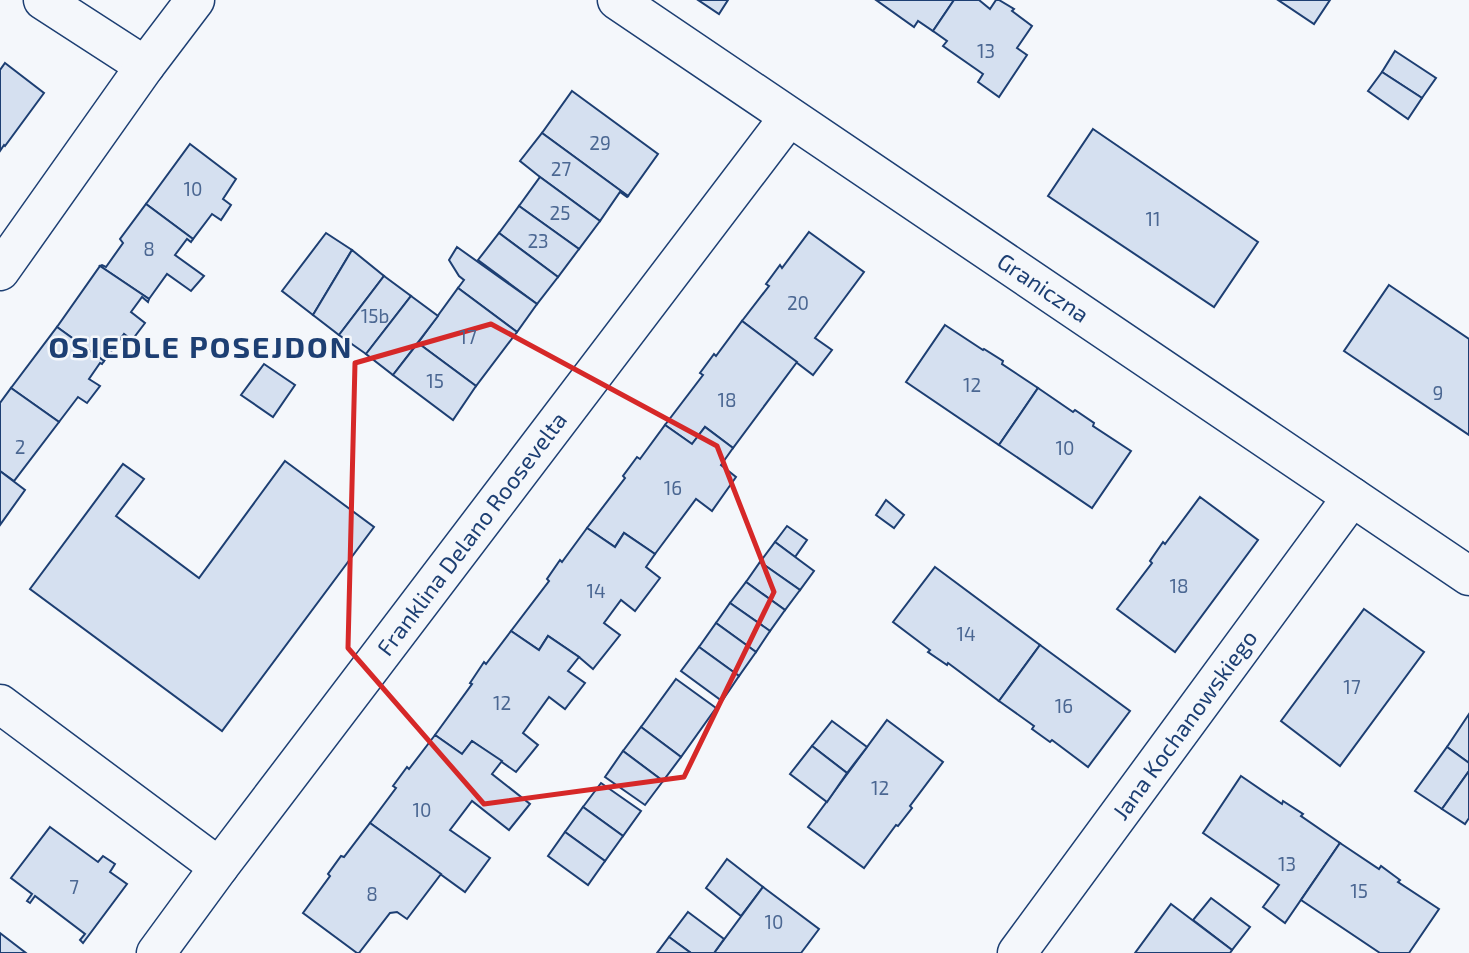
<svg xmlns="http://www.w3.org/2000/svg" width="1469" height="953" font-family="'Exo 2',sans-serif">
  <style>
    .building { fill: #d5e0f0; stroke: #1d3f73; stroke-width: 2 }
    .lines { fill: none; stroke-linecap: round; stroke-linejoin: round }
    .minor-casing { stroke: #1d3f73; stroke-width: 41 }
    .minor { stroke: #f4f7fb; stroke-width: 38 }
    .marked { fill: none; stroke: #d62828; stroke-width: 5; stroke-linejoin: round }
    .labels { text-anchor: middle; stroke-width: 5; stroke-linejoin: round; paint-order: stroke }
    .number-label { font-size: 19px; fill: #4b6792 }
    .street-label { font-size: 23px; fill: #1d3f73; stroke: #f4f7fb }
    .district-label { font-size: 30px; font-weight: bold; letter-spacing: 2px; fill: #1d3f73; stroke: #f4f7fb }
  </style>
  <rect width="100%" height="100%" fill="#f4f7fb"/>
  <g class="building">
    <path d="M698 0H728L719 14Z"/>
    <path d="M876 0H954L933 31 918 21 914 27Z"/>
    <path d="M954 0H979L990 9 996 0H999L1014 9 1012 11 1032 26 1017 48 1027 55 999 97 978 82 983 74 943 46 947 41 933 31Z"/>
    <path d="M1278 0H1330L1314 24Z"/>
    <path d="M1395 51 1436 78 1422 98 1382 72Z"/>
    <path d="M5 63 44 93 5 146 4 145 0 151V70Z"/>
    <path d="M1382 72 1422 98 1408 119 1368 91Z"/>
    <path d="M572 91 658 154 628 196 542 133Z"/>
    <path d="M1093 129 1258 242 1214 307 1048 196Z"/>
    <path d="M542 133 628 196 627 197 620 192 600 221 540 177 520 161Z"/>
    <path d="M190 144 236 179 223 199 231 205 221 220 212 214 193 239 146 204Z"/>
    <path d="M540 177 600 221 579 249 519 206Z"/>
    <path d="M146 204 193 239 191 242 187 239 175 255 204 276 191 291 167 274 149 299 100 266 102 265 106 267 123 243 120 239Z"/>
    <path d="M519 206 579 249 558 277 499 233Z"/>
    <path d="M809 232 864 272 815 338 832 350 813 375 742 321 769 286 766 284 780 265 782 268Z"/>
    <path d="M326 233 352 250 313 315 282 291Z"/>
    <path d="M499 233 558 277 537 304 478 260Z"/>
    <path d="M457 247 537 304 517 332 458 288 464 280 459 276 449 260Z"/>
    <path d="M352 250 384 276 339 335 313 315Z"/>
    <path d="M100 266 149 299 148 302 142 297 131 312 145 323 132 340 124 334 104 361 57 327Z"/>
    <path d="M384 276 411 296 366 354 339 335Z"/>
    <path d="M1389 285 1469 339V435L1344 351Z"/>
    <path d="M458 288 517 332 476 386 418 343Z"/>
    <path d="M411 296 438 316 393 375 366 354Z"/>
    <path d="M742 321 797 362 733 448 705 427 692 444 665 425 703 375 700 373 714 354 716 356Z"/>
    <path d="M945 325 983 350 984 349 1003 361 1002 364 1038 388 999 445 906 382Z"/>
    <path d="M57 327 104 361 102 364 100 363 89 379 100 386 87 403 78 397 59 422 11 388Z"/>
    <path d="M418 343 476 386 453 420 393 375Z"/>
    <path d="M264 364 295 385 273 417 241 395Z"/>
    <path d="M11 388 59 422 14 481 0 471V403Z"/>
    <path d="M1038 388 1073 412 1075 410 1094 423 1093 426 1131 451 1092 508 999 445Z"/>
    <path d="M665 425 692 444 705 427 733 448 721 465 736 477 712 511 696 499 655 554 624 533 615 547 587 528 625 478 623 476 637 457 640 459Z"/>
    <path d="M285 461 374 527 222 731 30 589 123 464 144 479 116 516 199 578Z"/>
    <path d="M0 471 25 490 0 525Z"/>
    <path d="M1200 497 1258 540 1175 652 1117 609 1152 563 1150 561 1163 542 1165 544Z"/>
    <path d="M886 500 904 515 894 528 876 515Z"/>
    <path d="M787 526 807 540 795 557 775 542Z"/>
    <path d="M587 528 615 547 624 533 655 554 646 567 660 578 635 611 621 600 604 623 620 635 593 669 579 657 548 636 539 650 511 631 549 581 547 579 560 560 562 562Z"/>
    <path d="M775 542 814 571 800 590 760 562Z"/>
    <path d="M760 562 800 590 785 610 746 582Z"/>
    <path d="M935 567 1040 645 999 701 948 663 947 665 928 652 930 650 893 622Z"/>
    <path d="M746 582 785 610 770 631 730 603Z"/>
    <path d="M730 603 770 631 756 652 716 623Z"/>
    <path d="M1364 609 1424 652 1340 766 1281 721Z"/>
    <path d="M716 623 756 652 739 676 699 647Z"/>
    <path d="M511 631 539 650 548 636 579 657 568 671 585 683 565 709 549 697 523 733 538 745 516 772 472 741 462 754 435 735 472 684 470 683 484 662 486 664Z"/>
    <path d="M1040 645 1130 711 1088 767 1052 740 1050 742 1032 729 1034 726 999 701Z"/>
    <path d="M699 647 739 676 722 701 681 671Z"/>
    <path d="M676 679 716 708 681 757 641 727Z"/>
    <path d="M1469 714V763L1447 747Z"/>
    <path d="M887 720 943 762 910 806 912 808 898 826 896 825 864 868 808 827Z"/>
    <path d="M832 721 867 747 847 773 812 746Z"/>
    <path d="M641 727 681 757 663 781 623 751Z"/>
    <path d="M435 735 462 754 472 741 502 761 492 774 530 804 509 830 472 801 450 830 490 858 465 892 370 823 396 788 393 786 407 767 409 769Z"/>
    <path d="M812 746 847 773 827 802 790 774Z"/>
    <path d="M1447 747 1469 763V771L1442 809 1415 791Z"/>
    <path d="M623 751 663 781 645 805 605 777Z"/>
    <path d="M1469 771V818L1465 824 1442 809Z"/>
    <path d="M1241 776 1282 804 1283 801 1303 814 1301 816 1340 843 1285 923 1263 907 1279 885 1203 833Z"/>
    <path d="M601 783 641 811 623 836 583 807Z"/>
    <path d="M583 807 623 836 605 861 565 832Z"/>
    <path d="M370 823 441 874 407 919 397 912 390 913 359 953H357L303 913 330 876 328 874 341 856 344 857Z"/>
    <path d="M50 827 98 862 103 856 115 864 110 872 127 884 83 943 80 940 85 934 35 896 30 903 27 901 32 894 11 878Z"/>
    <path d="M565 832 605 861 588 885 548 856Z"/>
    <path d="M1340 843 1379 869 1381 866 1400 880 1398 882 1439 909 1409 953H1380L1301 900Z"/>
    <path d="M727 859 763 887 741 916 706 888Z"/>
    <path d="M763 887 819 929 801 953H714Z"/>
    <path d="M1211 898 1250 927 1232 950 1193 920Z"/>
    <path d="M1171 904 1232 950 1230 953H1135Z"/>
    <path d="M688 912 724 939 714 953H691L669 937Z"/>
    <path d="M0 933 26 953H0Z"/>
    <path d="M669 937 691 953H657Z"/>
  </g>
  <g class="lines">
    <defs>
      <g id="minor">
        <path d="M43 0 145 66"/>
        <path d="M617 0 1469 576"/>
        <path d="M0 271 145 66 195 0"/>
        <path d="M0 704 219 867"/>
        <path d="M156 953 219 867 789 117"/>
        <path d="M1017 953 1352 497"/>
      </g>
    </defs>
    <use href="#minor" class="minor-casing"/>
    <use href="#minor" class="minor"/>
  </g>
  <path class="marked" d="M491 324 717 446 774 592 684 777 484 804 348 648 355 363Z"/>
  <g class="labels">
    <g class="number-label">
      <text x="986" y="58">13</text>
      <text x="600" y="150">29</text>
      <text x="561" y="176">27</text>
      <text x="193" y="196">10</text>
      <text x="560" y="220">25</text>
      <text x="1153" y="226">11</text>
      <text x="538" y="248">23</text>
      <text x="149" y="256">8</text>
      <text x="798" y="310">20</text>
      <text x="375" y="323">15b</text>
      <text x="468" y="344">17</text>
      <text x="435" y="388">15</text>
      <text x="972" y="392">12</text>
      <text x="1438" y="400">9</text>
      <text x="727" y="407">18</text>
      <text x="20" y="454">2</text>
      <text x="1065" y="455">10</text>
      <text x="673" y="495">16</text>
      <text x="1179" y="593">18</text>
      <text x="596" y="598">14</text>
      <text x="966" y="641">14</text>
      <text x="1352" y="694">17</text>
      <text x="502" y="710">12</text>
      <text x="1064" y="713">16</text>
      <text x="880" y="795">12</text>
      <text x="422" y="817">10</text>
      <text x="1287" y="871">13</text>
      <text x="74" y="894">7</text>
      <text x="1359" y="898">15</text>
      <text x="372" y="901">8</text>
      <text x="774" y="929">10</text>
    </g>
    <g class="street-label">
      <text transform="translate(1043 288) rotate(34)" y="8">Graniczna</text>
      <text transform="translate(472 534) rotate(-53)" y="8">Franklina Delano Roosevelta</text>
      <text transform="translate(1185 725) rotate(-54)" y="8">Jana Kochanowskiego</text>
    </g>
    <g class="district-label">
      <text x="201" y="358">OSIEDLE POSEJDON</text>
    </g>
  </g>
</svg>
